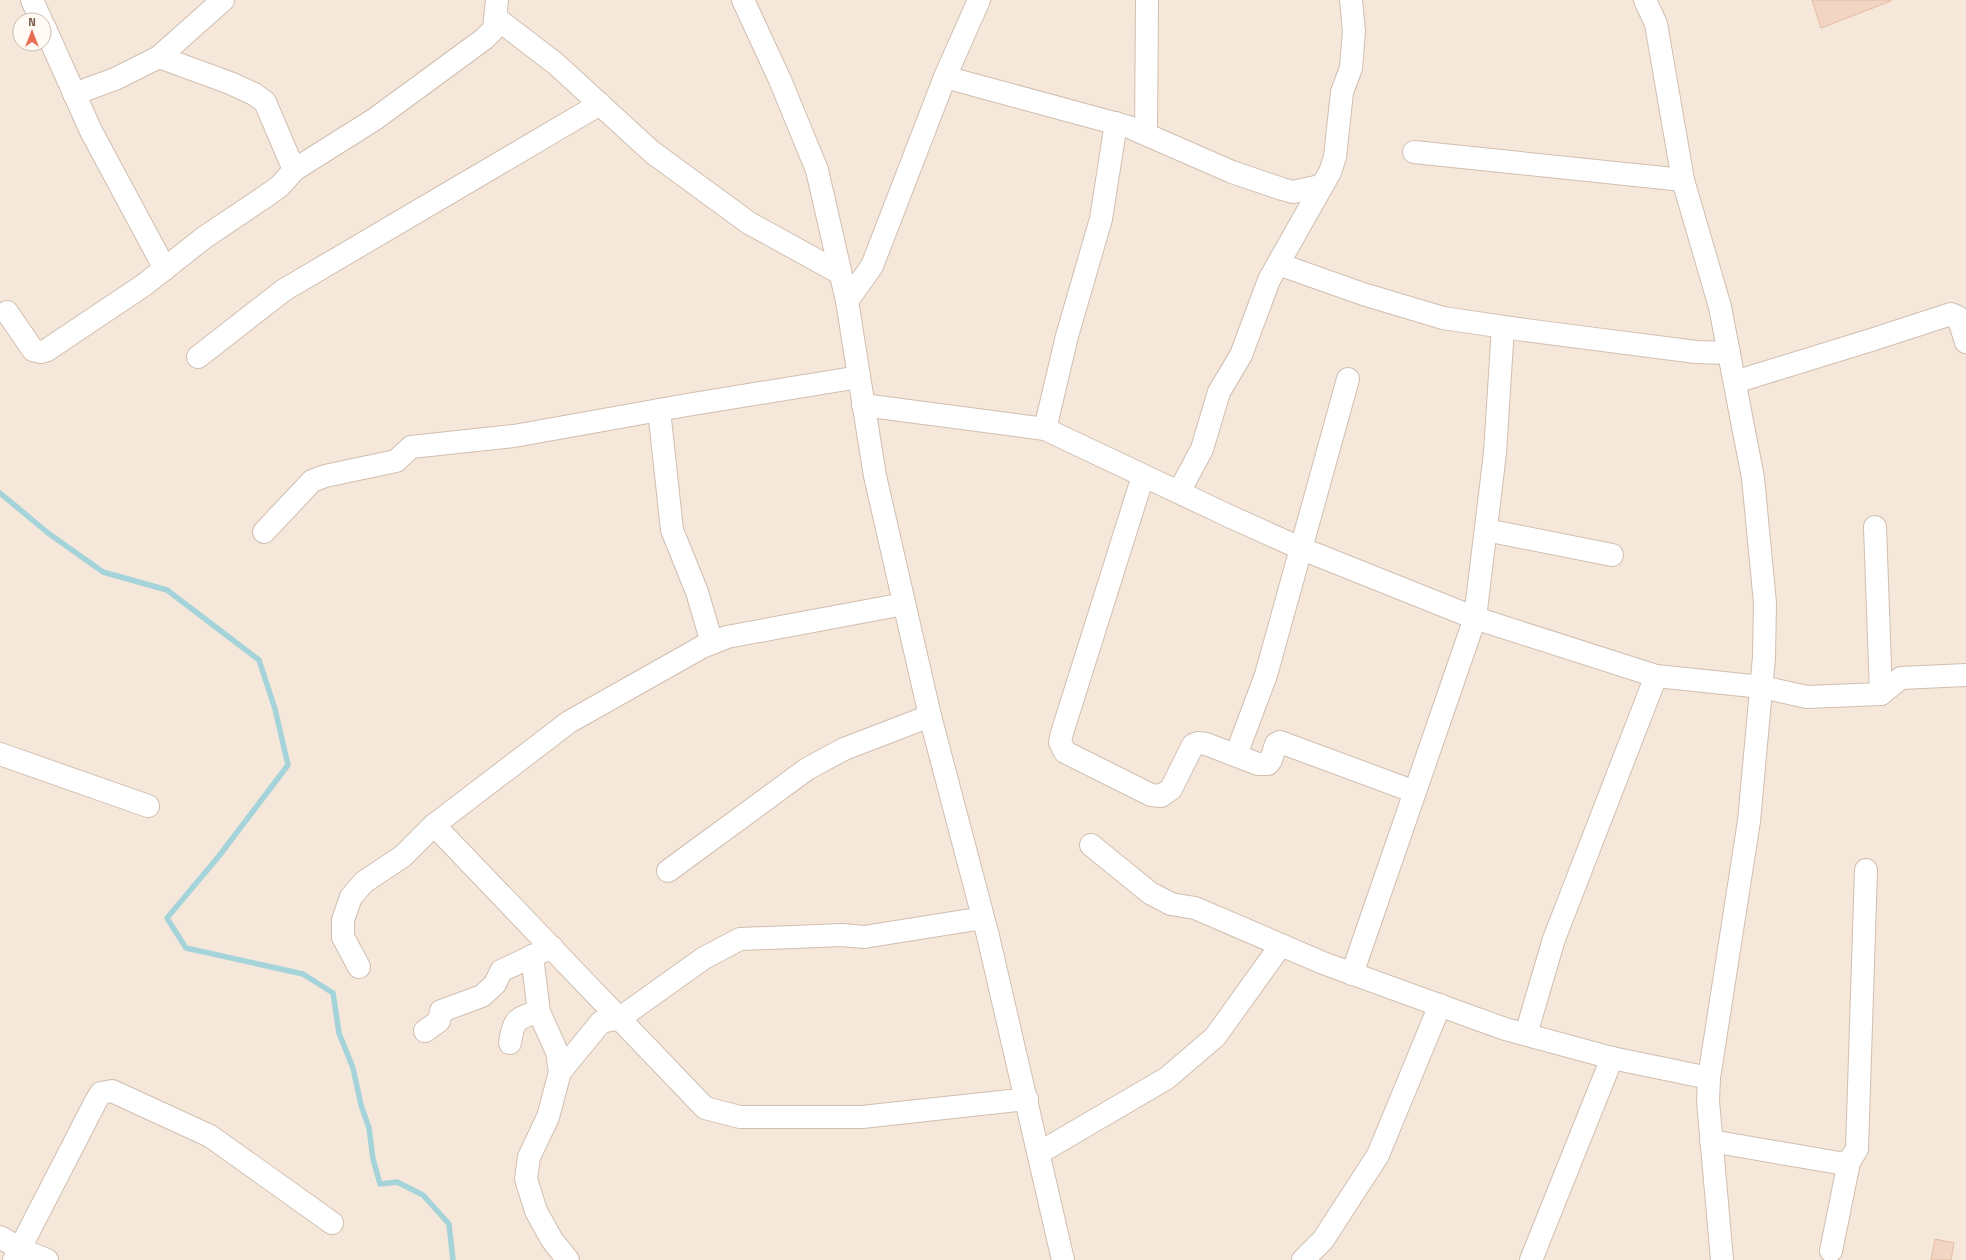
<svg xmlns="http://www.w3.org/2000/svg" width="1966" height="1260" font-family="'Titillium Web',sans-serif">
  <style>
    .residential { fill: #f5e8da; fill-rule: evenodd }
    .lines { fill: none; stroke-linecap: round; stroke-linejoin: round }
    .stream { stroke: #a5d3da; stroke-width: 5.5 }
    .building { fill: #f3d5c3; stroke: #e6bba3 }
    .minor-casing { stroke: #d1beb0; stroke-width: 24 }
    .minor { stroke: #fff; stroke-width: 22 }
  </style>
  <rect width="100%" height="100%" fill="#fdf6ec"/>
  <path class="residential" d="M0 0H1966V1260H0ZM20 20H44V44H20Z"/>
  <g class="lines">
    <path class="stream" d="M0 493 48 533 103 572 167 590 259 660 275 709 288 765 219 856 167 918 186 948 303 974 333 993 339 1033 353 1068 361 1105 369 1128 373 1159 380 1184 397 1182 423 1195 449 1224 453 1260"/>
  </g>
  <g class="building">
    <path d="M1812 0H1891V1L1821 28Z"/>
    <path d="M1935 1239 1954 1243 1951 1260H1931Z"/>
  </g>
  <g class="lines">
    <defs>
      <g id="minor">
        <path d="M32 0 41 20"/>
        <path d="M743 0 780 80 817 170 847 301 875 476 930 716 988 936 1063 1260"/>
        <path d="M1645 0 1656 24 1683 180 1720 307 1753 478 1765 603 1764 657 1749 821 1709 1078 1708 1101 1722 1260"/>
        <path d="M496 18 556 64 652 152 749 223 840 273"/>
        <path d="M44 26 91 131 165 269"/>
        <path d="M159 57 230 83 254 94 265 102 294 170"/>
        <path d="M945 77 1129 127 1232 172 1282 189 1293 192 1320 186"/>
        <path d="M74 94 115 79 159 57 223 0"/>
        <path d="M1146 134 1147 0"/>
        <path d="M1414 152 1683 180"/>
        <path d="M1278 264 1363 294 1443 318 1525 330 1696 352 1729 353"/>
        <path d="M847 301 872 266 945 77 979 0"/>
        <path d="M7 312 33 350 41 352 47 350 144 285 205 237 266 196 280 186 294 170 375 119 484 39 494 29 497 0"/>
        <path d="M198 357 284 290 600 104"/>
        <path d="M1735 382 1871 340 1951 314 1958 317 1966 342"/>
        <path d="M863 405 1045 429 1231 517 1300 548 1475 618 1656 676 1762 687 1807 697 1881 694 1901 678 1966 675"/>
        <path d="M659 410 672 530 697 592 712 643"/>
        <path d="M1045 429 1067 336 1101 219 1116 123"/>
        <path d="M1143 476 1062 733 1060 742 1065 752 1151 795 1161 796 1171 789 1193 745 1198 743 1206 744 1258 764H1268L1271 760 1276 744 1280 742 1415 792"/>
        <path d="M1179 492 1202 449 1219 392 1241 355 1269 280 1330 172 1335 157 1342 92 1351 68 1354 31 1351 0"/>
        <path d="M1875 527 1881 694"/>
        <path d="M1486 530 1612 555"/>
        <path d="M264 532 312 481 325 476 396 461 411 447 514 436 687 405 859 377"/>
        <path d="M0 754 148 806"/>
        <path d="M1236 755 1266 675 1348 379"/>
        <path d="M434 825 705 1108 740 1117H862L1027 1099"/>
        <path d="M1091 845 1150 893 1171 904 1195 908 1323 963 1505 1029 1612 1058 1709 1078"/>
        <path d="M668 871 807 769 844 749 930 716"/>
        <path d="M532 956 539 1012 557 1052 560 1072"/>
        <path d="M359 967 343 937V920L351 897 364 882 403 856 434 825 569 722 702 647 727 637 904 604"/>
        <path d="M1352 974 1475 618 1495 453 1503 327"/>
        <path d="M425 1031 439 1021 441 1011 482 996 495 984 501 971 552 947"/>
        <path d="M1526 1034 1554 939 1656 676"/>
        <path d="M510 1043C514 1019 516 1018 539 1012"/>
        <path d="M1711 1141 1839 1163 1849 1162 1857 1149 1866 870"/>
        <path d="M1039 1153 1167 1078 1215 1037 1281 945"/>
        <path d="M0 1237 20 1249 47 1260"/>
        <path d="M1831 1251 1849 1162"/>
        <path d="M14 1260 97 1099 101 1093 112 1091 210 1136 332 1223"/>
        <path d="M568 1260 552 1240 536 1211 526 1179 529 1157 548 1117 560 1072 601 1022 620 1018 704 958 740 939 842 935 864 937 983 918"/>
        <path d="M1303 1260 1323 1240 1378 1155 1440 1005"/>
        <path d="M1531 1260 1612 1058"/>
      </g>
    </defs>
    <use href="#minor" class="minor-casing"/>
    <use href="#minor" class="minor"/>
  </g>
  <g transform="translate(32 32)"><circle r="19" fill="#fffaf3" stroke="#cabbb1"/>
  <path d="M0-3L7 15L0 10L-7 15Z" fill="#e76f51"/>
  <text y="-6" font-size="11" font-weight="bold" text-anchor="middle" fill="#7a5c4d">N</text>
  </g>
</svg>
